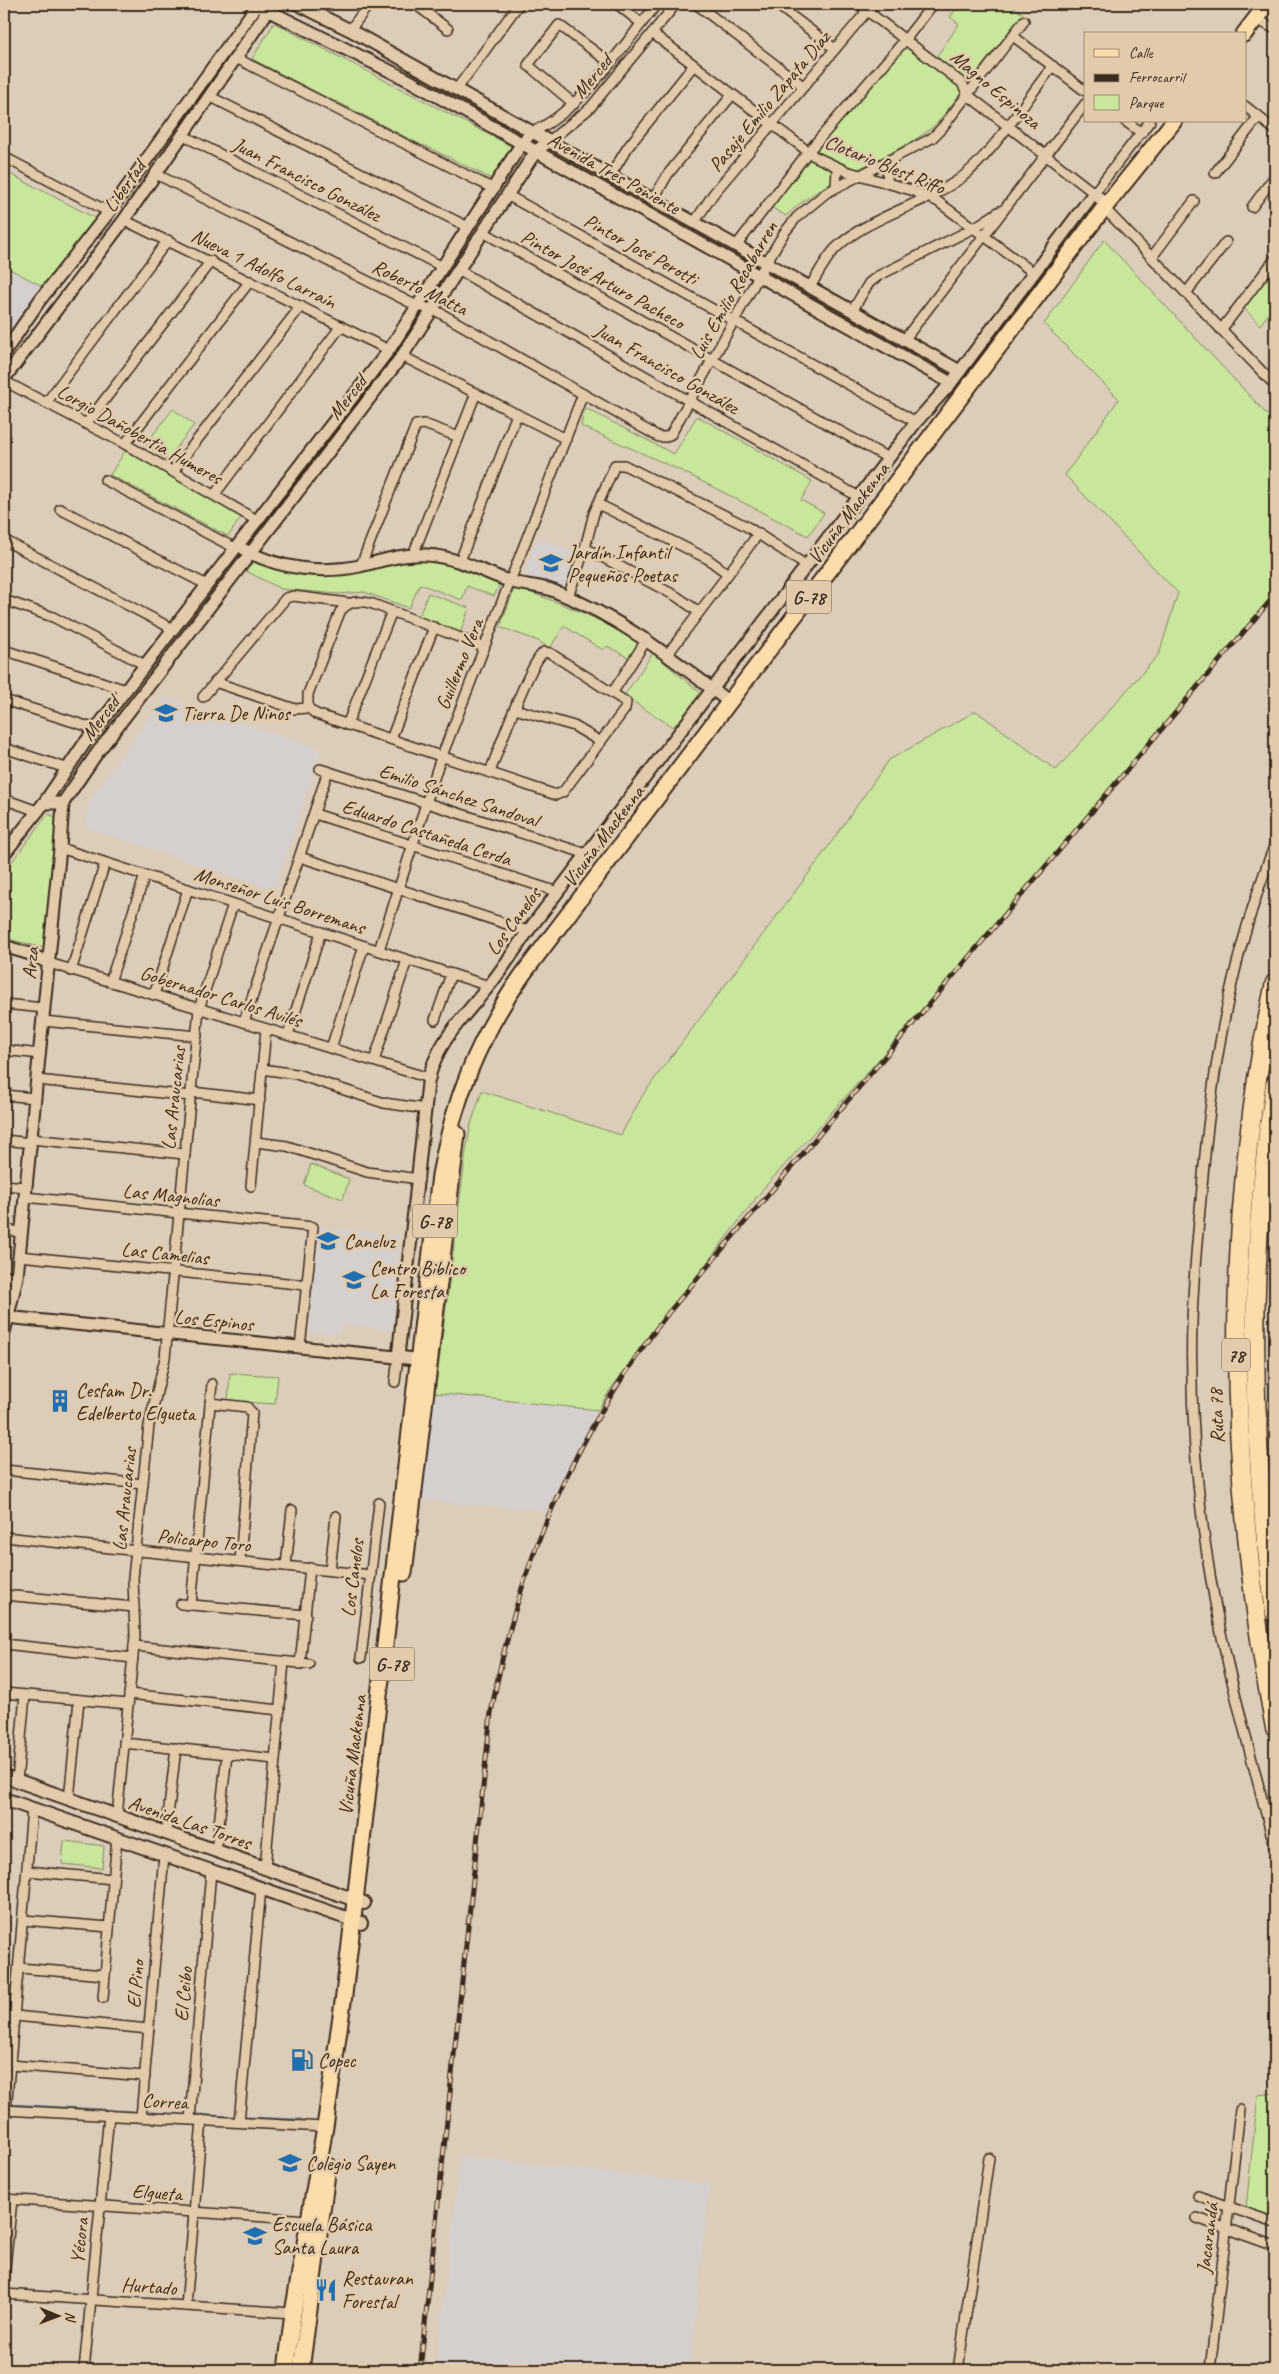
<svg xmlns="http://www.w3.org/2000/svg" width="1279" height="2374" font-family="Caveat,sans-serif">
  <style>
    .built { fill: #d5cfce }
    .green { fill: #c9e69d; stroke: #82885e }
    .lines { fill: none; stroke-linecap: round; stroke-linejoin: round }
    .stream { stroke: #768ea3; stroke-width: 3 }
    .minor-casing { stroke: #3b2a1e; stroke-width: 12 }
    .tertiary-casing { stroke: #3b2a1e; stroke-width: 15 }
    .secondary-casing { stroke: #3b2a1e; stroke-width: 16 }
    .primary-casing { stroke: #3b2a1e; stroke-width: 19 }
    .motorway-casing { stroke: #3b2a1e; stroke-width: 21 }
    .minor { stroke: #e2cbab; stroke-width: 9 }
    .tertiary { stroke: #e2cbab; stroke-width: 11 }
    .secondary { stroke: #e2cbab; stroke-width: 12 }
    .primary { stroke: #fddcac; stroke-width: 15 }
    .motorway { stroke: #fddcac; stroke-width: 18 }
    .rail-casing { stroke: #3b2a1e; stroke-width: 5 }
    .rail { stroke: #e2cbab; stroke-width: 3; stroke-dasharray: 9; stroke-linecap: butt }
    .labels { text-anchor: middle; stroke-width: 5; stroke-linejoin: round; paint-order: stroke }
    .shield { fill: #e2cbab; stroke: #6d5a48; stroke-width: 1 }
    .shield-label { font-size: 19px; font-weight: bold; fill: #3b2a1e }
    .street-label { font-size: 20px; fill: #3b2a1e; stroke: #e2cbab }
    .poi-label { font-size: 20px; fill: #3b2a1e; stroke: #e2cbab; text-anchor: start }
  </style>
  <rect width="100%" height="100%" fill="#dccdbb"/>
  <filter id="ink" filterUnits="userSpaceOnUse"><feTurbulence type="fractalNoise" baseFrequency=".02" numOctaves="2"/><feDisplacementMap in="SourceGraphic" scale="10" xChannelSelector="R" yChannelSelector="G"/><feConvolveMatrix kernelMatrix="1 2 1 2 8 2 1 2 1" color-interpolation-filters="sRGB"/></filter>
  <g filter="url(#ink)">
    <g class="built">
      <path d="M4 266 44 287 4 343Z"/>
      <path d="M537 539 578 553 567 586H559L530 577 525 573Z"/>
      <path d="M165 697 321 750 274 890 86 827 89 801Z"/>
      <path d="M316 1227 400 1235 393 1330 342 1324 339 1334 309 1332Z"/>
      <path d="M435 1393 598 1410 545 1511 421 1500Z"/>
      <path d="M460 2156 709 2184 690 2370H436Z"/>
    </g>
    <g class="green">
      <path d="M960 4H1009L1023 14 938 122C924 136 907 144 889 154 854 172 815 187 786 216L771 207 904 44 931 65 959 24 950 17Z"/>
      <path d="M274 23 511 146 492 179 424 145 423 146 336 101 335 102 252 59Z"/>
      <path d="M4 171 97 219 44 287 4 266Z"/>
      <path d="M1104 240 1275 423V597L873 1066 763 1189 610 1390 598 1410 435 1393 466 1151 471 1124 482 1091 621 1135 644 1093 818 861 889 760 976 711 1056 770 1159 654 1178 593 1065 475 1119 399 1044 324Z"/>
      <path d="M1275 266V305L1260 325 1243 307Z"/>
      <path d="M585 408 674 454 697 416 812 481 801 500 824 513 808 536 684 472 581 426Z"/>
      <path d="M173 409 194 425 167 460 146 444Z"/>
      <path d="M125 451 245 512 228 536 110 475Z"/>
      <path d="M406 558 440 559 498 579 500 584 494 596 467 586 462 600 420 584 409 608 364 592 339 594 281 589 244 570 252 559 309 571Z"/>
      <path d="M515 587C558 602 601 618 639 643L629 658 607 646 603 650 564 626 550 648 536 640 500 627Z"/>
      <path d="M428 593 469 608 460 634 418 619Z"/>
      <path d="M653 653 703 695 673 727 624 696Z"/>
      <path d="M48 814 58 818 44 948 4 938V872Z"/>
      <path d="M311 1164 349 1179 343 1199 304 1185Z"/>
      <path d="M230 1373 278 1376 275 1404 228 1401Z"/>
      <path d="M64 1841 104 1846 102 1868 62 1864Z"/>
      <path d="M1275 2093V2218L1246 2208 1258 2095Z"/>
    </g>
    <g class="lines">
      <g class="stream">
        <path d="M13 2105 133 2112"/>
        <path d="M150 2113 182 2115"/>
        <path d="M196 2115 232 2117"/>
        <path d="M247 2118 302 2120"/>
      </g>
      <defs>
        <g id="minor">
          <path d="M415 4 448 29"/>
          <path d="M617 4 641 23"/>
          <path d="M696 4 803 86"/>
          <path d="M776 4 835 49"/>
          <path d="M858 4 962 83 968 95 1094 193 1150 121"/>
          <path d="M1256 19 1275 29"/>
          <path d="M350 30 369 4"/>
          <path d="M652 33 814 156 846 171 911 190 937 201 1034 273"/>
          <path d="M1013 36 1085 91"/>
          <path d="M236 58 494 189"/>
          <path d="M456 90 519 4"/>
          <path d="M209 96 468 227"/>
          <path d="M574 104 528 65 559 25 609 62"/>
          <path d="M1245 106 1275 130"/>
          <path d="M1125 121 1142 133"/>
          <path d="M532 132C581 111 623 45 657 4"/>
          <path d="M182 135 443 267"/>
          <path d="M548 142 590 108 676 4"/>
          <path d="M4 157 109 212"/>
          <path d="M1215 173 1259 116"/>
          <path d="M156 174 417 306 433 309 659 437H666L671 434 766 263 784 233 797 217 826 193 932 138 942 128 1024 21"/>
          <path d="M610 176 628 147 694 65"/>
          <path d="M887 183 888 162"/>
          <path d="M836 187 837 168"/>
          <path d="M507 195 916 422"/>
          <path d="M653 200 668 174 732 95"/>
          <path d="M1252 207 1275 176"/>
          <path d="M1104 208 1275 385"/>
          <path d="M124 220 389 350"/>
          <path d="M694 223 714 193 873 4"/>
          <path d="M483 232 888 458"/>
          <path d="M736 246 808 152 905 40 933 4"/>
          <path d="M1152 257 1194 201"/>
          <path d="M458 270 859 497"/>
          <path d="M810 287C818 274 825 260 835 249 867 217 924 205 961 178 994 153 1026 99 1053 66"/>
          <path d="M1186 293 1226 242"/>
          <path d="M852 311 869 283 878 276 974 228 1000 211"/>
          <path d="M1221 330 1275 259"/>
          <path d="M904 340 1085 104"/>
          <path d="M402 356 566 439"/>
          <path d="M4 381 125 444 258 521"/>
          <path d="M46 403 168 240"/>
          <path d="M86 424 211 261"/>
          <path d="M125 444 250 281"/>
          <path d="M173 471 301 306"/>
          <path d="M105 480 235 548"/>
          <path d="M215 494 341 326"/>
          <path d="M598 504 708 559 728 574"/>
          <path d="M60 509 207 585"/>
          <path d="M4 540 173 629"/>
          <path d="M585 548 676 596 699 612"/>
          <path d="M413 555 476 393"/>
          <path d="M460 561 517 414"/>
          <path d="M361 565 416 425 424 424 459 437"/>
          <path d="M568 597 585 548 594 513 615 465H624L746 526 807 566"/>
          <path d="M4 600 53 617 145 665"/>
          <path d="M4 650 126 690"/>
          <path d="M667 655 759 533"/>
          <path d="M215 682 295 709 308 708"/>
          <path d="M613 692 647 639"/>
          <path d="M203 697 286 598 293 596 348 603"/>
          <path d="M4 700 96 729"/>
          <path d="M308 708 316 714 556 795 563 792 625 709 626 702 550 653 544 652C530 662 498 751 490 772"/>
          <path d="M308 708V694L340 612C348 600 360 600 373 604L484 647"/>
          <path d="M515 709 574 726 601 742"/>
          <path d="M347 725 392 611"/>
          <path d="M391 739 434 627"/>
          <path d="M4 748 66 768"/>
          <path d="M320 769 587 854"/>
          <path d="M4 799 37 811"/>
          <path d="M315 814 558 892"/>
          <path d="M1275 844C1229 962 1211 1073 1201 1199 1197 1240 1193 1281 1192 1323 1190 1398 1195 1474 1206 1548 1220 1650 1250 1749 1275 1849"/>
          <path d="M60 848 489 986"/>
          <path d="M300 857 528 931"/>
          <path d="M379 950 438 766 583 394"/>
          <path d="M49 963 429 1078"/>
          <path d="M71 971 105 863"/>
          <path d="M110 982 145 875"/>
          <path d="M154 995 188 889"/>
          <path d="M4 1004 44 1008"/>
          <path d="M435 1020 451 974"/>
          <path d="M43 1021 197 1036"/>
          <path d="M244 1022 328 771"/>
          <path d="M288 1035 321 932"/>
          <path d="M331 1048 364 946"/>
          <path d="M4 1050 40 1054"/>
          <path d="M374 1061 407 960"/>
          <path d="M262 1069 296 1074 384 1103 426 1109"/>
          <path d="M37 1080 191 1096"/>
          <path d="M192 1092 260 1100"/>
          <path d="M4 1095 35 1098"/>
          <path d="M31 1139 185 1154"/>
          <path d="M4 1140 31 1143"/>
          <path d="M256 1142 287 1146 367 1172 419 1179"/>
          <path d="M4 1185 26 1187"/>
          <path d="M251 1186 266 1029"/>
          <path d="M25 1197 313 1227 300 1347"/>
          <path d="M4 1230 22 1232"/>
          <path d="M19 1256 307 1285"/>
          <path d="M4 1276 17 1277"/>
          <path d="M395 1382 398 1357"/>
          <path d="M210 1403 247 1407 252 1413 240 1561"/>
          <path d="M4 1470 143 1484"/>
          <path d="M4 1537 371 1575"/>
          <path d="M286 1566 292 1510"/>
          <path d="M330 1570 336 1516"/>
          <path d="M4 1595 134 1607"/>
          <path d="M181 1604 306 1615"/>
          <path d="M191 1605 212 1384"/>
          <path d="M4 1644 133 1658"/>
          <path d="M134 1646 309 1664"/>
          <path d="M361 1658 379 1503"/>
          <path d="M300 1664 310 1568"/>
          <path d="M4 1693 128 1704"/>
          <path d="M129 1694 280 1710"/>
          <path d="M124 1743 275 1759"/>
          <path d="M17 1781 25 1695"/>
          <path d="M69 1799 79 1700"/>
          <path d="M117 1816 135 1636 133 1578 149 1425 165 1358 199 1009 233 904"/>
          <path d="M166 1833 176 1748"/>
          <path d="M216 1851 227 1754"/>
          <path d="M265 1868 284 1662"/>
          <path d="M27 1871 113 1879"/>
          <path d="M23 1920 109 1927"/>
          <path d="M19 1968 105 1975"/>
          <path d="M103 1998 117 1838"/>
          <path d="M15 2016 149 2029"/>
          <path d="M10 2065 145 2076"/>
          <path d="M4 2110 325 2127"/>
          <path d="M6 2110 32 1809"/>
          <path d="M141 2117 164 1855"/>
          <path d="M190 2119 211 1871"/>
          <path d="M239 2122 261 1889"/>
          <path d="M1198 2196 1275 2223"/>
          <path d="M4 2199 308 2220"/>
          <path d="M1197 2218 1275 2246"/>
          <path d="M4 2276 12 2200"/>
          <path d="M4 2294 293 2313"/>
          <path d="M186 2306 202 2120"/>
          <path d="M84 2370 109 2115"/>
          <path d="M958 2370 989 2158"/>
          <path d="M1210 2370 1240 2110"/>
        </g>
        <g id="tertiary">
          <path d="M297 4 350 30 960 371"/>
          <path d="M257 5 410 81 951 383"/>
          <path d="M4 353 40 300 109 212 258 4"/>
          <path d="M4 379 124 220 268 11"/>
          <path d="M245 550C279 569 322 574 360 566 382 561 404 553 427 555 457 557 481 571 509 581 524 586 540 585 554 591 622 618 672 658 729 702"/>
          <path d="M44 803H63L97 753 402 356 536 151 548 142"/>
          <path d="M4 854 44 803 84 744 389 350 522 143 532 132"/>
          <path d="M4 946 30 954 49 963"/>
          <path d="M6 1317 425 1360"/>
          <path d="M4 1333 17 1277 60 848 63 803"/>
          <path d="M398 1357 428 1083C435 1043 464 1017 488 987 503 969 515 949 528 931L916 422 951 383 1091 197 1094 193 1107 205"/>
        </g>
        <g id="secondary">
          <path d="M4 1776 364 1903"/>
          <path d="M4 1799 361 1923"/>
        </g>
        <g id="primary">
          <path d="M1244 34 1267 4"/>
          <path d="M404 1573 457 1134"/>
          <path d="M286 2370 293 2313 325 2127 344 1995 440 1175C454 1099 478 1038 523 974L1104 208 1174 121"/>
          <path d="M301 2370 328 2166"/>
        </g>
        <g id="motorway">
          <path d="M1275 983C1221 1229 1228 1481 1275 1728"/>
          <path d="M1275 1085C1247 1261 1250 1438 1275 1613"/>
        </g>
      </defs>
      <use href="#minor" class="minor-casing"/>
      <use href="#tertiary" class="tertiary-casing"/>
      <use href="#secondary" class="secondary-casing"/>
      <use href="#primary" class="primary-casing"/>
      <use href="#motorway" class="motorway-casing"/>
      <use href="#minor" class="minor"/>
      <use href="#tertiary" class="tertiary"/>
      <use href="#secondary" class="secondary"/>
      <use href="#primary" class="primary"/>
      <use href="#motorway" class="motorway"/>
      <defs>
        <path id="rail" d="M420 2370 491 1713C518 1563 575 1433 669 1312L1275 595"/>
      </defs>
      <use href="#rail" class="rail-casing"/>
      <use href="#rail" class="rail"/>
    </g>
  </g>
  <defs>
    <symbol id="school-bare" viewBox="-9 -9 18 18"><path d="M0-5L7-2L0 1L-7-2ZM-4 1L0 2.5L4 1V4Q0 6-4 4Z" fill="#1f6fb2" stroke="#e2cbab" stroke-width="2.5" paint-order="stroke"/></symbol>
    <symbol id="building-bare" viewBox="-9 -9 18 18"><path d="M-4-6H4V6H1V3H-1V6H-4ZM-2.5-4.3h1.7v1.8h-1.7ZM.8-4.3h1.7v1.8H.8ZM-2.5-1h1.7V.8h-1.7ZM.8-1h1.7V.8H.8Z" fill="#1f6fb2" stroke="#e2cbab" stroke-width="2.5" paint-order="stroke"/></symbol>
    <symbol id="fuel-bare" viewBox="-9 -9 18 18"><path d="M-5.5-6h7V0h2V4h1.3V-2.5L3-4.5l.8-.8L6-3V5H2.5V1h-1V6h-7ZM-4.2-4.7v3.2H.2V-4.7Z" fill="#1f6fb2" stroke="#e2cbab" stroke-width="2.5" paint-order="stroke"/></symbol>
    <symbol id="restaurant-bare" viewBox="-9 -9 18 18"><path d="M-5-6h1v4h1v-4h1v4h1v-4h1v5L-1.5 .5V6h-2V.5L-5-1ZM5-6V6H3V1.5H1.5Q1.5-4 5-6Z" fill="#1f6fb2" stroke="#e2cbab" stroke-width="2.5" paint-order="stroke"/></symbol>
  </defs>
  <g fill-rule="evenodd">
    <use href="#school-bare" x="535" y="547" width="32" height="32"/>
    <use href="#school-bare" x="150" y="697" width="32" height="32"/>
    <use href="#school-bare" x="312" y="1225" width="32" height="32"/>
    <use href="#school-bare" x="338" y="1264" width="32" height="32"/>
    <use href="#building-bare" x="44" y="1385" width="32" height="32"/>
    <use href="#fuel-bare" x="286" y="2044" width="32" height="32"/>
    <use href="#school-bare" x="274" y="2147" width="32" height="32"/>
    <use href="#school-bare" x="239" y="2220" width="32" height="32"/>
    <use href="#restaurant-bare" x="310" y="2274" width="32" height="32"/>
  </g>
  <g class="labels">
    <g class="shield">
      <rect x="786.5" y="580.5" width="45" height="33" rx="4"/>
      <rect x="412.5" y="1204.5" width="45" height="33" rx="4"/>
      <rect x="1222" y="1338.5" width="28" height="33" rx="4"/>
      <rect x="369.5" y="1647.5" width="45" height="33" rx="4"/>
    </g>
    <g class="shield-label">
      <text x="809" y="604">G-78</text>
      <text x="435" y="1228">G-78</text>
      <text x="1236" y="1362">78</text>
      <text x="392" y="1671">G-78</text>
    </g>
    <g class="street-label">
      <text transform="translate(592 76) rotate(-50)" y="7">Merced</text>
      <text transform="translate(996 89) rotate(40)" y="7">Magno Espinoza</text>
      <text transform="translate(769 101) rotate(-50)" y="7">Pasaje Emilio Zapata Díaz</text>
      <text transform="translate(885 164) rotate(22)" y="7">Clotario Blest Riffo</text>
      <text transform="translate(614 173) rotate(29)" y="7">Avenida Tres Poniente</text>
      <text transform="translate(307 179) rotate(27)" y="7">Juan Francisco González</text>
      <text transform="translate(124 186) rotate(-55)" y="7">Libertad</text>
      <text transform="translate(641 249) rotate(29)" y="7">Pintor José Perotti</text>
      <text transform="translate(264 268) rotate(26)" y="7">Nueva 1 Adolfo Larraín</text>
      <text transform="translate(603 279) rotate(29)" y="7">Pintor José Arturo Pacheco</text>
      <text transform="translate(420 287) rotate(26)" y="7">Roberto Matta</text>
      <text transform="translate(733 290) rotate(-60)" y="7">Luis Emilio Recabarren</text>
      <text transform="translate(667 368) rotate(30)" y="7">Juan Francisco González</text>
      <text transform="translate(347 397) rotate(-52)" y="7">Merced</text>
      <text transform="translate(140 434) rotate(29)" y="7">Lorgio Dañobertia Humeres</text>
      <text transform="translate(848 513) rotate(-53)" y="7">Vicuña Mackenna</text>
      <text transform="translate(459 664) rotate(-68)" y="7">Guillermo Vera</text>
      <text transform="translate(100 718) rotate(-53)" y="7">Merced</text>
      <text transform="translate(459 795) rotate(18)" y="7">Emilio Sánchez Sandoval</text>
      <text transform="translate(427 832) rotate(18)" y="7">Eduardo Castañeda Cerda</text>
      <text transform="translate(603 836) rotate(-53)" y="7">Vicuña Mackenna</text>
      <text transform="translate(280 900) rotate(18)" y="7">Monseñor Luis Borremans</text>
      <text transform="translate(513 921) rotate(-54)" y="7">Los Canelos</text>
      <text transform="translate(30 963) rotate(-84)" y="7">Arza</text>
      <text transform="translate(221 996) rotate(17)" y="7">Gobernador Carlos Avilés</text>
      <text transform="translate(173 1098) rotate(-84)" y="7">Las Araucarias</text>
      <text transform="translate(171 1195) rotate(6)" y="7">Las Magnolias</text>
      <text transform="translate(165 1253) rotate(6)" y="7">Las Camelias</text>
      <text transform="translate(214 1320) rotate(6)" y="7">Los Espinos</text>
      <text transform="translate(1216 1416) rotate(-92)" y="7">Ruta 78</text>
      <text transform="translate(124 1499) rotate(-84)" y="7">Las Araucarias</text>
      <text transform="translate(204 1540) rotate(6)" y="7">Policarpo Toro</text>
      <text transform="translate(352 1578) rotate(-83)" y="7">Los Canelos</text>
      <text transform="translate(352 1755) rotate(-83)" y="7">Vicuña Mackenna</text>
      <text transform="translate(190 1822) rotate(19)" y="7">Avenida Las Torres</text>
      <text transform="translate(135 1984) rotate(-85)" y="7">El Pino</text>
      <text transform="translate(183 1994) rotate(-85)" y="7">El Ceibo</text>
      <text transform="translate(165 2101) rotate(3)" y="7">Correa</text>
      <text transform="translate(157 2192) rotate(4)" y="7">Elgueta</text>
      <text transform="translate(1207 2238) rotate(-83)" y="7">Jacarandá</text>
      <text transform="translate(79 2241) rotate(-84)" y="7">Yécora</text>
      <text transform="translate(149 2286) rotate(4)" y="7">Hurtado</text>
    </g>
    <g class="poi-label">
      <text x="568" y="559">Jardín Infantil<tspan x="568" dy="23">Pequeños Poetas</tspan></text>
      <text x="182" y="720">Tierra De Ninos</text>
      <text x="344" y="1248">Caneluz</text>
      <text x="370" y="1275">Centro Biblico<tspan x="370" dy="23">La Foresta</tspan></text>
      <text x="76" y="1397">Cesfam Dr.<tspan x="76" dy="23">Edelberto Elgueta</tspan></text>
      <text x="318" y="2067">Copec</text>
      <text x="306" y="2170">Colegio Sayen</text>
      <text x="272" y="2231">Escuela Básica<tspan x="272" dy="23">Santa Laura</tspan></text>
      <text x="342" y="2285">Restauran<tspan x="342" dy="23">Forestal</tspan></text>
    </g>
  </g>
  <rect width="1279" height="2374" fill="none" stroke="#e2cbab" stroke-width="20"/>
  <rect x="10" y="10" width="1259" height="2354" fill="none" stroke="#3b2a1e" stroke-width="2" filter="url(#ink)"/>
  <rect x="1084" y="32" width="162" height="90" fill="#e2cbab" stroke="#9f8b73"/>
  <rect x="1094" y="49" width="25" height="8" fill="#fddcac" stroke="#9f8b73"/>
  <text x="1129" y="58" font-size="15" fill="#3b2a1e">Calle</text>
  <rect x="1094" y="74" width="25" height="8" fill="#3b2a1e" stroke="#9f8b73"/>
  <text x="1129" y="82" font-size="15" fill="#3b2a1e">Ferrocarril</text>
  <rect x="1094" y="95" width="25" height="15" fill="#c9e69d" stroke="#9f8b73"/>
  <text x="1129" y="108" font-size="15" fill="#3b2a1e">Parque</text>
  <g transform="translate(58 2316) rotate(91)" stroke="#e2cbab" stroke-width="4" paint-order="stroke">
  <path d="M0-4L9 19L0 12L-9 19Z" fill="#3b2a1e"/>
  <text y="-8" font-size="14" font-weight="bold" text-anchor="middle" fill="#3b2a1e">N</text>
  </g>
</svg>
